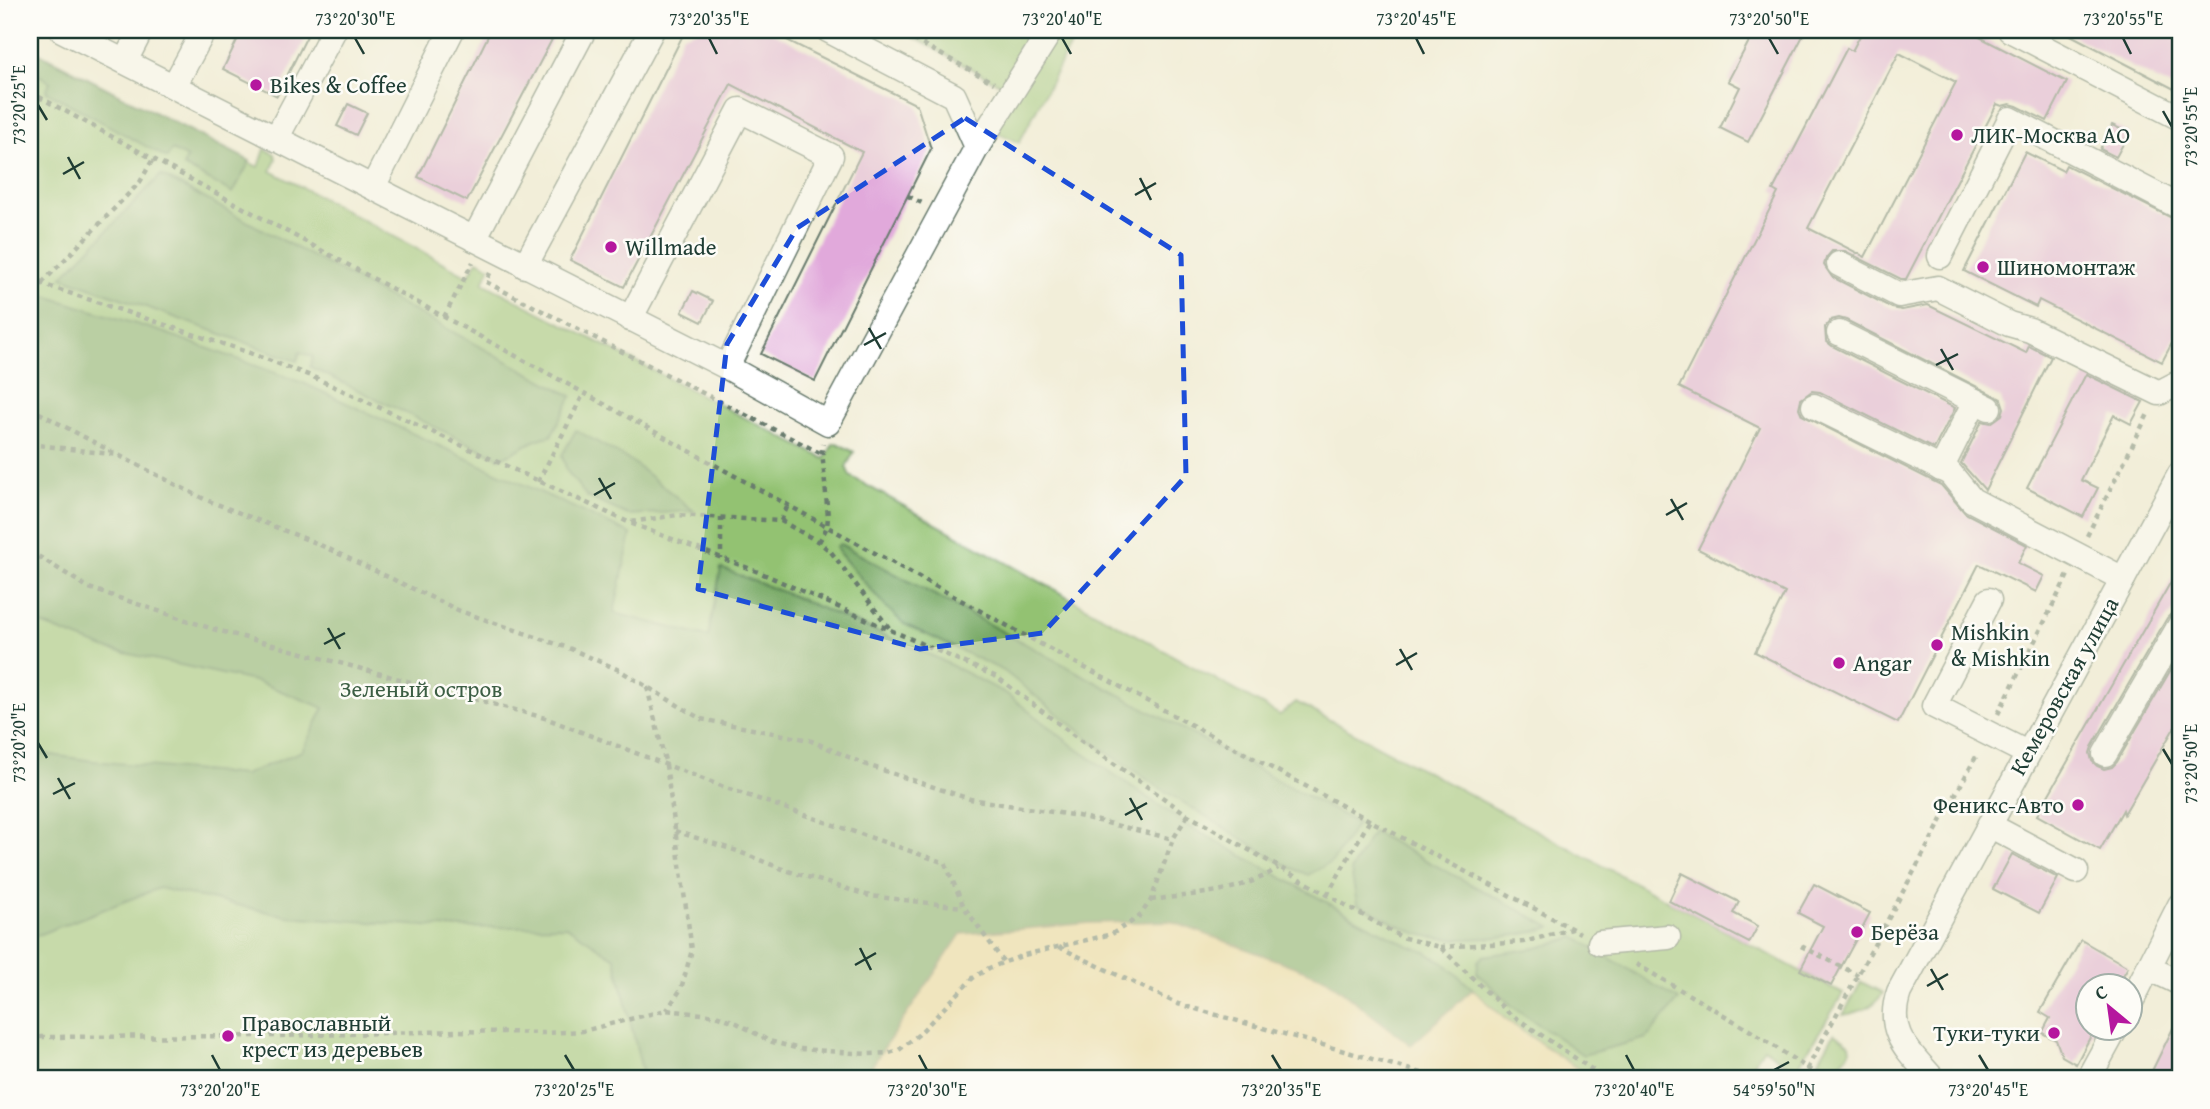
<svg xmlns="http://www.w3.org/2000/svg" width="2210" height="1109" font-family="'Gentium Book Plus',serif">
  <style>
    .green { fill: #93c272; stroke: #598053; stroke-width: 2 }
    .forest { fill: #76a864; stroke: #4a724c; stroke-width: 2 }
    .sand { fill: #eeda9e; stroke: #868c69; stroke-width: 2 }
    .building { fill: #e1a9db; fill-rule: evenodd }
    .lines { fill: none; stroke-linecap: round; stroke-linejoin: round }
    .minor-casing { stroke: #697b6e; stroke-width: 27 }
    .path { stroke: #697b6e; stroke-width: 4.5; stroke-dasharray: 5 5; stroke-linecap: butt }
    .minor { stroke: #fff; stroke-width: 24 }
    .marked { fill: none; stroke: #1d4ed8; stroke-width: 5; stroke-dasharray: 14 9; stroke-linejoin: round }
    .ticks { fill: none; stroke: #1f3d34; stroke-width: 2.5 }
    .poi-dot { fill: #b5179e; stroke: #fdfcf7; stroke-width: 2.5 }
    .labels { text-anchor: middle; stroke-width: 5; stroke-linejoin: round; paint-order: stroke }
    .poi-label { font-size: 23px; fill: #1f3d34; stroke: #fdfcf7; text-anchor: start }
    .street-label { font-size: 23px; fill: #1f3d34; stroke: #fdfcf7 }
    .park-label { font-size: 23px; fill: #3c5e44; stroke: #fdfcf7 }
    .neatline { fill: none; stroke: #1f3d34; stroke-width: 2.5 }
    .ticks-label { font-size: 18px; text-anchor: middle; fill: #1f3d34 }
  </style>
  <rect width="100%" height="100%" fill="#fdfcf7"/>
  <filter id="ink" filterUnits="userSpaceOnUse"><feTurbulence type="fractalNoise" baseFrequency=".0143" numOctaves="2"/><feDisplacementMap in="SourceGraphic" scale="14" xChannelSelector="R" yChannelSelector="G"/><feConvolveMatrix kernelMatrix="1 2 1 2 8 2 1 2 1" color-interpolation-filters="sRGB"/></filter>
  <filter id="wash" filterUnits="userSpaceOnUse"><feTurbulence type="fractalNoise" baseFrequency=".00686" numOctaves="4" result="noise"/><feDisplacementMap in="SourceGraphic" scale="28" xChannelSelector="R" yChannelSelector="G"/><feGaussianBlur stdDeviation="1.57" result="paint"/><feColorMatrix in="noise" values="0 0 0 0 0 0 0 0 0 0 0 0 0 0 0 0 0 1.4 0 .05"/><feComposite in="paint" operator="in"/></filter>
  <g filter="url(#wash)">
    <rect width="100%" height="100%" fill="#f2eed9"/>
    <g class="green">
      <path d="M900 30H1078L1019 143 992 130 1007 88Z"/>
      <path d="M30 48 256 166 259 167 265 149 275 154 276 159 271 171 468 276 478 260 490 267 483 283 825 459 833 444 837 443 854 452 846 467 850 476 1280 715 1296 702 1843 994 1795 1071 1764 1048 1742 1079H30Z"/>
      <path d="M1861 982 1883 993C1874 1007 1859 1013 1843 1015Z"/>
      <path d="M1834 1033 1850 1044 1851 1049C1845 1059 1839 1067 1826 1067L1819 1060Z"/>
    </g>
    <g class="forest">
      <path d="M30 49 250 161 233 193 183 166 187 158 172 150 167 158 46 91 50 82 37 74 32 83 30 82Z"/>
      <path d="M161 175 572 396 551 436C531 438 518 453 499 458L310 367 313 357 300 352 297 361 62 277Z"/>
      <path d="M30 291 165 333 303 383 631 534 614 613 708 637 721 568 790 595 937 658 1007 694 1077 749 1192 828 1359 920 1407 945 1426 952 1445 964 1473 989 1411 1046 1325 978 962 934 863 1079H644L615 958 566 926 452 928 287 916 159 888 30 938V752L94 761 244 775 302 751 324 708 258 682 107 649 30 620Z"/>
      <path d="M576 430 631 461 694 511 628 515 587 497 567 471 562 455Z"/>
      <path d="M840 544 1357 823 1333 861 1308 875 1285 865 1158 787 1101 748 1004 671 904 624 885 606 839 553 836 547Z"/>
      <path d="M1373 832 1551 927C1519 938 1448 944 1416 933 1396 925 1377 913 1357 904L1351 870Z"/>
      <path d="M1575 937 1679 1000 1647 1038 1583 1055 1512 1006 1477 973 1478 961 1483 956 1537 948Z"/>
    </g>
    <path class="sand" d="M1170 921 1325 978 1411 1045 1473 989 1505 1019 1593 1079H863L961 934 1089 923Z"/>
    <g id="blocks">
      <g class="building">
        <path d="M242 30H310L277 96 223 69Z"/>
        <path d="M491 30H557L467 201 418 177Z"/>
        <path d="M698 30H767L917 105 931 149 815 381 761 354 862 152 731 84 624 287 570 260 683 35Z"/>
        <path d="M1755 30H1806L1748 142 1720 128 1740 87 1728 81Z"/>
        <path d="M1863 30H1966L2067 82 2047 121 2017 106 2010 104 2002 106 1997 104 1906 279H1901L1845 251H1832L1826 258 1824 265 1832 277 1892 308 1902 310 1928 305 2026 353 2029 346 2051 357 1985 490 1961 463 1982 421 1991 423 2002 415 2004 408 2001 399 1846 320 1839 318 1831 320 1825 327 1826 341 1832 346 1955 408 1934 449 1820 392 1812 391 1801 399 1799 408 1802 415 1941 485 1965 513 2027 545 2018 563 2044 576 2036 592 1979 564 1898 723 1755 652 1785 593 1698 549 1760 428 1679 387 1778 193 1773 190 1847 48 1852 51ZM1899 53 1956 82 1865 257 1808 228Z"/>
        <path d="M2061 30H2180V92Z"/>
        <path d="M348 104 367 113 356 135 337 126Z"/>
        <path d="M2112 125 2129 133 2116 157 2100 149Z"/>
        <path d="M2025 152 2063 171 2066 165 2180 222V328L2162 362 2039 300 2036 307 1964 271Z"/>
        <path d="M693 291 713 301 702 322 682 312Z"/>
        <path d="M2086 374 2143 402 2131 424 2114 415 2081 480 2098 488 2083 517 2027 488Z"/>
        <path d="M2180 566V610L2173 612 2167 618 2092 747 2090 753 2092 761 2097 766 2104 769 2112 767 2117 762 2180 654V718L2124 814 2123 810 2100 850 2037 815Z"/>
        <path d="M2012 854 2058 878 2039 913 1993 889Z"/>
        <path d="M1682 873 1739 902 1733 913 1758 926 1749 943 1669 901Z"/>
        <path d="M1814 884 1870 913 1831 986 1800 970 1823 926 1798 913Z"/>
        <path d="M2081 940 2128 967 2117 986H2088V1028H2095L2076 1064 2062 1056 2056 1040 2042 1033 2050 1018 2040 1012Z"/>
        <path d="M2180 1014V1079H2148Z"/>
      </g>
    </g>
  </g>
  <g filter="url(#ink)">
    <use href="#blocks" fill-opacity="0" stroke="#697b6e" stroke-width="2"/>
    <g class="lines">
      <defs>
        <g id="minor">
          <path d="M62 30 727 367 828 423 977 147 954 96 828 30"/>
          <path d="M2010 30 2180 118"/>
          <path d="M125 61 141 30"/>
          <path d="M174 86 204 30"/>
          <path d="M276 139 334 30"/>
          <path d="M977 147 1051 30"/>
          <path d="M373 187 452 30"/>
          <path d="M474 239 584 30"/>
          <path d="M1940 256 2010 119 2180 207"/>
          <path d="M1839 264 1899 295 1938 288 2009 324 2030 330 2159 393 2180 382"/>
          <path d="M525 266 652 30"/>
          <path d="M630 319 740 110 831 156 727 367"/>
          <path d="M1839 333 1989 408"/>
          <path d="M1814 406 1950 473 1972 500 2123 579"/>
          <path d="M1941 469 1975 401"/>
          <path d="M1989 600 1934 706 2027 753"/>
          <path d="M2105 754 2180 625"/>
          <path d="M1989 825 2076 871"/>
          <path d="M1600 943 1668 937"/>
          <path d="M2149 968 2180 983"/>
          <path d="M2130 1004 2180 905"/>
          <path d="M1933 1079C1908 1050 1885 1033 1899 992L2180 474"/>
          <path d="M2088 1079 2116 1028"/>
        </g>
      </defs>
      <use href="#minor" class="minor-casing"/>
      <g class="path">
        <path d="M896 30 994 83"/>
        <path d="M774 33 777 30"/>
        <path d="M30 92 584 393 1046 647 1580 933"/>
        <path d="M908 196 922 203"/>
        <path d="M490 273 486 282 822 454"/>
        <path d="M30 280 247 352 311 376 630 523 761 573 997 677 1080 740 1188 815 1401 937 1440 947 1509 1013 1606 1079"/>
        <path d="M42 283 140 182 153 159"/>
        <path d="M444 317 473 262"/>
        <path d="M30 408 114 453"/>
        <path d="M30 444 118 455 204 499 316 543 460 611 571 649 619 670 701 719 809 740 867 765 970 799 1078 816 1173 839"/>
        <path d="M538 482 584 393"/>
        <path d="M721 517V558"/>
        <path d="M781 521 788 505"/>
        <path d="M631 522 678 515 781 521 819 542 831 552 890 629"/>
        <path d="M2087 536 2149 412"/>
        <path d="M819 542 827 527 828 517 822 450 823 444"/>
        <path d="M30 551 89 588 213 629 545 718 729 789 945 863 964 907 1003 961"/>
        <path d="M647 687 666 765 692 950 681 989 667 1010"/>
        <path d="M1998 714 2068 575"/>
        <path d="M675 831 737 851 785 870 870 896 963 907"/>
        <path d="M1327 895 1370 820"/>
        <path d="M1151 900C1194 894 1241 893 1278 868"/>
        <path d="M1801 946 1858 975"/>
        <path d="M1059 947 1178 1004 1443 1079"/>
        <path d="M1440 947 1524 942 1572 929"/>
        <path d="M1636 964 1746 1028 1824 1079"/>
        <path d="M30 1037 277 1036 459 1031 543 1033 583 1031 666 1010 719 1016 737 1023 769 1041 800 1049 867 1054 889 1053 899 1050 918 1035 973 978 989 968 1024 955 1112 934 1139 917 1151 900 1173 839 1188 815"/>
        <path d="M1808 1079 1807 1069 1978 753"/>
      </g>
      <use href="#minor" class="minor"/>
    </g>
  </g>
  <path d="M0 0H2210V1109H0ZM965 118 1181 255 1186 476 1043 633 920 649 698 589 727 344 797 228Z" fill="#f2eed9" fill-opacity=".55" fill-rule="evenodd"/>
  <path class="marked" d="M965 118 1181 255 1186 476 1043 633 920 649 698 589 727 344 797 228Z"/>
  <path class="ticks" d="M355 38 364 54M709 38 717 54M1062 38 1071 54M1416 38 1424 54M1769 38 1778 54M2123 38 2131 54M38 105 47 120M2163 111 2172 127M68 157 80 179M63 174 84 162M1140 178 1151 200M1135 195 1156 183M869 328 881 349M864 345 886 333M1941 349 1953 370M1936 365 1958 354M599 478 611 499M594 495 615 483M1671 499 1683 520M1666 515 1687 503M328 628 340 649M324 644 345 633M1400 649 1412 670M1396 665 1417 653M38 743 47 758M2163 749 2172 764M58 778 70 799M53 794 75 783M1130 798 1142 820M1125 815 1147 803M860 948 871 970M855 965 876 953M1931 969 1943 990M1927 986 1948 974M212 1055 220 1070M565 1055 574 1070M919 1055 927 1070M1272 1055 1281 1070M1626 1055 1634 1070M1979 1055 1988 1070M1774 1070 1789 1062"/>
  <g class="poi-dot">
    <circle cx="256" cy="85" r="7"/>
    <circle cx="1957" cy="135" r="7"/>
    <circle cx="611" cy="247" r="7"/>
    <circle cx="1983" cy="267" r="7"/>
    <circle cx="1937" cy="645" r="7"/>
    <circle cx="1839" cy="663" r="7"/>
    <circle cx="2078" cy="805" r="7"/>
    <circle cx="1857" cy="932" r="7"/>
    <circle cx="2054" cy="1033" r="7"/>
    <circle cx="228" cy="1036" r="7"/>
  </g>
  <g class="labels">
    <g class="poi-label">
      <text x="270" y="93">Bikes &amp; Coffee</text>
      <text x="1971" y="143">ЛИК-Москва АО</text>
      <text x="625" y="255">Willmade</text>
      <text x="1997" y="275">Шиномонтаж</text>
      <text x="1951" y="640">Mishkin<tspan x="1951" dy="26">&amp; Mishkin</tspan></text>
      <text x="1853" y="671">Angar</text>
      <text x="2064" y="813" text-anchor="end">Феникс-Авто</text>
      <text x="1871" y="940">Берёза</text>
      <text x="242" y="1031">Православный<tspan x="242" dy="26">крест из деревьев</tspan></text>
      <text x="2040" y="1041" text-anchor="end">Туки-туки</text>
    </g>
    <g class="street-label">
      <text transform="translate(2064 686) rotate(-61)" y="8">Кемеровская улица</text>
    </g>
    <g class="park-label">
      <text x="421" y="697">Зеленый остров</text>
    </g>
  </g>
  <rect width="2210" height="1109" fill="none" stroke="#fdfcf7" stroke-width="77"/>
  <g transform="translate(2109 1007) rotate(331)"><circle r="33" fill="#fdfcf7" stroke="#a4b0a9" stroke-width="2"/>
  <path d="M0-5L12 26L0 18L-12 26Z" fill="#b5179e"/>
  <text y="-10" font-size="19" font-weight="bold" text-anchor="middle" fill="#1f3d34">С</text>
  </g>
  <rect x="38" y="38" width="2134" height="1032" class="neatline"/>
  <g class="ticks-label">
    <text x="355" y="25">73°20'30"E</text>
    <text x="709" y="25">73°20'35"E</text>
    <text x="1062" y="25">73°20'40"E</text>
    <text x="1416" y="25">73°20'45"E</text>
    <text x="1769" y="25">73°20'50"E</text>
    <text x="2123" y="25">73°20'55"E</text>
    <text transform="translate(19 105) rotate(-90)" y="6">73°20'25"E</text>
    <text transform="translate(2191 127) rotate(-90)" y="6">73°20'55"E</text>
    <text transform="translate(19 743) rotate(-90)" y="6">73°20'20"E</text>
    <text transform="translate(2191 764) rotate(-90)" y="6">73°20'50"E</text>
    <text x="220" y="1096">73°20'20"E</text>
    <text x="574" y="1096">73°20'25"E</text>
    <text x="927" y="1096">73°20'30"E</text>
    <text x="1281" y="1096">73°20'35"E</text>
    <text x="1634" y="1096">73°20'40"E</text>
    <text x="1774" y="1096">54°59'50"N</text>
    <text x="1988" y="1096">73°20'45"E</text>
  </g>
</svg>
